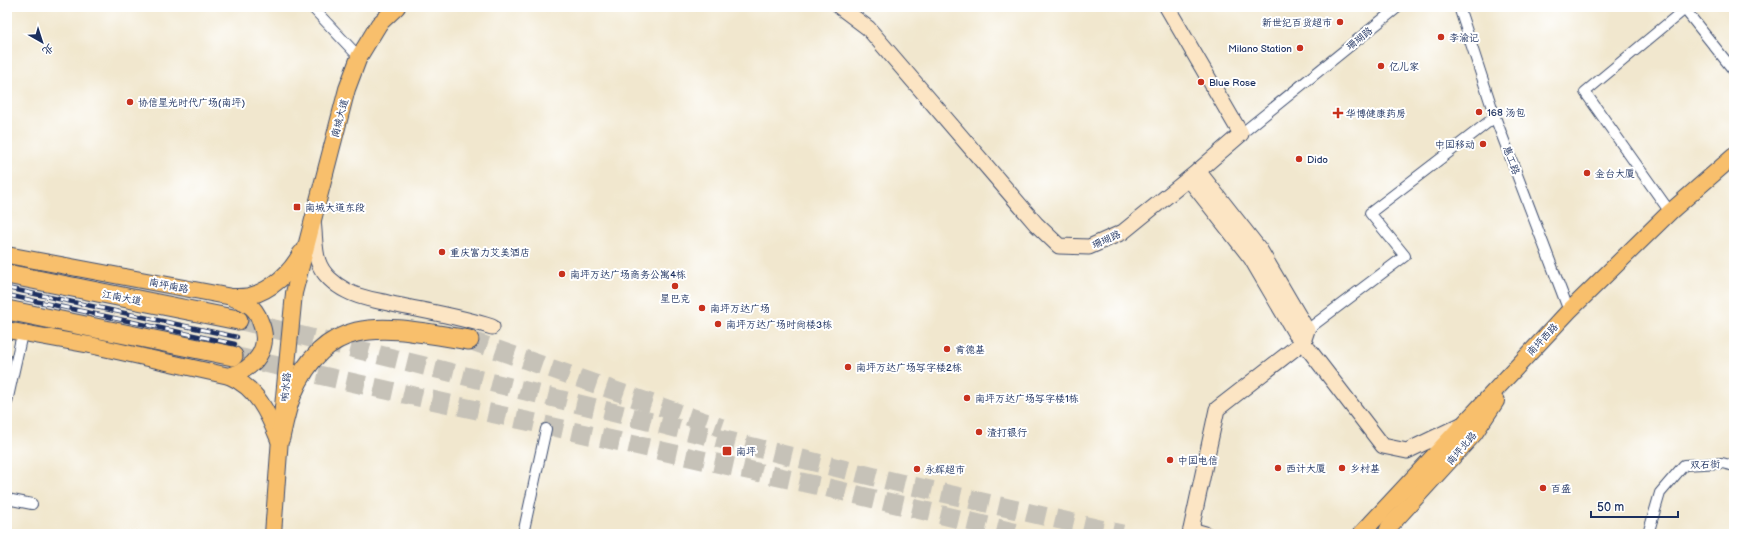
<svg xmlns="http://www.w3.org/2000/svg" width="1741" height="541" font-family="'Balsamiq Sans','LXGW WenKai TC',sans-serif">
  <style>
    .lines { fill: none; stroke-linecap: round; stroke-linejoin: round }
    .highway-tunnel { stroke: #c6c2b8; stroke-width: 19; stroke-dasharray: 19 10; stroke-linecap: butt }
    .street-casing { stroke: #3b4b6f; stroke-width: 12 }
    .secondary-casing { stroke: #3b4b6f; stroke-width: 17 }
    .primary-casing { stroke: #3b4b6f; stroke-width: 18 }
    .highway-casing { stroke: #3b4b6f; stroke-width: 21 }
    .street { stroke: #fff; stroke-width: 10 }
    .secondary { stroke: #fce5c4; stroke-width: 15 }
    .primary { stroke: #f8bf6c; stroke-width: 16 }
    .highway { stroke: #f8bf6c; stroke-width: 19 }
    .rail-casing { stroke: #1b2f5e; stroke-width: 4.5 }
    .rail { stroke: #fff; stroke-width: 3; stroke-dasharray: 9; stroke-linecap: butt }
    .poi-dot { fill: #c8321e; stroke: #fff; stroke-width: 1.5 }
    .labels { text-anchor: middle; stroke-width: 4; stroke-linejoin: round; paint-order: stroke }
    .poi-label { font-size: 10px; fill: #1b2f5e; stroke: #fff; text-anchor: start }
    .street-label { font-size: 10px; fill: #1b2f5e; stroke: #fff }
  </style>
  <rect width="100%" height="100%" fill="#fff"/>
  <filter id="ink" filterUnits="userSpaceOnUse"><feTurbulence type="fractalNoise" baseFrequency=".025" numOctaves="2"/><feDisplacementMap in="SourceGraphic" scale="8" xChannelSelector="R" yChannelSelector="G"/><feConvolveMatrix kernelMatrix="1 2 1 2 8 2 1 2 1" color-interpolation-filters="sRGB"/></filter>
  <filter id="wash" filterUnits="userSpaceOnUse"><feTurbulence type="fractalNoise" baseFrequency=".012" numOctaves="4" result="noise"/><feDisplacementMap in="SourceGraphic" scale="16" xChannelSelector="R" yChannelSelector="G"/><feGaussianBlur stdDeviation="0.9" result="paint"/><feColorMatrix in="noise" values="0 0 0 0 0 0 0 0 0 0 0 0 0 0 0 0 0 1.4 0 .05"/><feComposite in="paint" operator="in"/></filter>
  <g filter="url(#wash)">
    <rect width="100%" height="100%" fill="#f1e7ce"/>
  </g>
  <g filter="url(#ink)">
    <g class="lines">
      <g class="highway-tunnel">
        <path d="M238 320 887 480 1122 534"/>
        <path d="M469 340 722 428"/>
        <path d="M233 356 820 486 1022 534"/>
      </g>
      <defs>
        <g id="street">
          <path d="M312 7 359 57"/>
          <path d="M1459 7 1495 117 1569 311"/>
          <path d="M1683 7 1734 71"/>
          <path d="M1241 134 1398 7"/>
          <path d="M1670 212 1585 92 1685 9"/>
          <path d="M1303 331 1307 330 1405 256 1370 213 1495 117"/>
          <path d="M7 402 22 334"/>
          <path d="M7 499 32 504"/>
          <path d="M523 534 546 429"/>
          <path d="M1648 534 1660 493 1684 465 1722 463 1734 466"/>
        </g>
        <g id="secondary">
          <path d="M840 7 868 28 1036 224 1059 246 1089 247 1123 232 1198 171 1241 134 1167 7"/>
          <path d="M1189 179 1251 258 1295 333 1303 342 1383 446 1407 451 1461 425"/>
          <path d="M313 221C315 234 314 249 318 261 322 274 335 285 347 291 359 298 375 300 388 303 423 311 458 316 492 327"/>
          <path d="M1191 530 1205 534"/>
          <path d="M1190 534 1217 409 1303 342 1307 330 1260 250 1198 171"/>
        </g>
        <g id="primary">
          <path d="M7 255 232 297C237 297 245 297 250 296 272 290 291 272 301 253"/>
          <path d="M7 330 90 345 229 376C257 388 268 413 279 440"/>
          <path d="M229 376C255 369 272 348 260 321 258 314 253 307 247 304 243 301 238 300 233 298"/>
          <path d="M273 534 280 438 294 293 347 89 359 57 379 24 397 7"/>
          <path d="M1361 534 1569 311 1670 212 1734 156"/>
          <path d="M1386 534 1389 527 1474 434 1496 401"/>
        </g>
        <g id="highway">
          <path d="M7 274 238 320"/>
          <path d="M7 310 233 356"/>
          <path d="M280 438C283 424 286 408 292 394 329 307 394 329 469 340"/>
        </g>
      </defs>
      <use href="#street" class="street-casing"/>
      <use href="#secondary" class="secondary-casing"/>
      <use href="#primary" class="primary-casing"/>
      <use href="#highway" class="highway-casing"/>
      <use href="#street" class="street"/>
      <use href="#secondary" class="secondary"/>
      <use href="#primary" class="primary"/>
      <use href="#highway" class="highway"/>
      <defs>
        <g id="rail">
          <path d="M7 288 237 337"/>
          <path d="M7 295 235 344"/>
        </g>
      </defs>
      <use href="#rail" class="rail-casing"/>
      <use href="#rail" class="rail"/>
    </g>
  </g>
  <g class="poi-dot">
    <circle cx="1340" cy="22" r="4"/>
    <circle cx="1441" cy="37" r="4"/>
    <circle cx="1300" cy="48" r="4"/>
    <circle cx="1381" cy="66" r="4"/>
    <circle cx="1201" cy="82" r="4"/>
    <circle cx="130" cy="102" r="4"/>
    <circle cx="1479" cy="112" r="4"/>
    <path d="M1336 107h4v4h4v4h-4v4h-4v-4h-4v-4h4z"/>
    <circle cx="1483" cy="144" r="4"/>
    <circle cx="1299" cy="159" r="4"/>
    <circle cx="1587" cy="173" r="4"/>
    <rect x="293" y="203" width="8" height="8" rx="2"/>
    <circle cx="442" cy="252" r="4"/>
    <circle cx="562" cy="274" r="4"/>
    <circle cx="675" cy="286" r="4"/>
    <circle cx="702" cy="308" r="4"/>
    <circle cx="718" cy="324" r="4"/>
    <circle cx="947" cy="349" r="4"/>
    <circle cx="848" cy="367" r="4"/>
    <circle cx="967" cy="398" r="4"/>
    <circle cx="979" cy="432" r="4"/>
    <rect x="722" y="446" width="10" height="10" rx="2"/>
    <circle cx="1170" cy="460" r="4"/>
    <circle cx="1278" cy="468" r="4"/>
    <circle cx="1342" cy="468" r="4"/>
    <circle cx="917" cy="469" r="4"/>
    <circle cx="1543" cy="488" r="4"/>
  </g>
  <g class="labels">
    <g class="poi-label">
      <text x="1332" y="26" text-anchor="end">新世纪百货超市</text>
      <text x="1449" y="41">李渝记</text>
      <text x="1292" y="52" text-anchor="end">Milano Station</text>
      <text x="1389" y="70">亿儿家</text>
      <text x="1209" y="86">Blue Rose</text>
      <text x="138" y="106">协信星光时代广场(南坪)</text>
      <text x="1487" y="116">168 汤包</text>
      <text x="1346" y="117">华博健康药房</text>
      <text x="1475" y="148" text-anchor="end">中国移动</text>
      <text x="1307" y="163">Dido</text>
      <text x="1595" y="177">金台大厦</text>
      <text x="305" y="211">南城大道东段</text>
      <text x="450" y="256">重庆富力艾美酒店</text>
      <text x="570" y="278">南坪万达广场商务公寓4栋</text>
      <text x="675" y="302" text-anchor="middle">星巴克</text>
      <text x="710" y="312">南坪万达广场</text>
      <text x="726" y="328">南坪万达广场时尚楼3栋</text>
      <text x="955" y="353">肯德基</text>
      <text x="856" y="371">南坪万达广场写字楼2栋</text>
      <text x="975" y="402">南坪万达广场写字楼1栋</text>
      <text x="987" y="436">渣打银行</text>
      <text x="736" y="455">南坪</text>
      <text x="1178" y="464">中国电信</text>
      <text x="1286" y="472">西计大厦</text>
      <text x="1350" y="472">乡村基</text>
      <text x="925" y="473">永辉超市</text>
      <text x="1551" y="492">百盛</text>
    </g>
    <g class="street-label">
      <text transform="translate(1359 38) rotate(-39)" y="4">珊瑚路</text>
      <text transform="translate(339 118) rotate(-75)" y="4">南城大道</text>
      <text transform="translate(1512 160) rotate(69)" y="4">惠工路</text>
      <text transform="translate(1106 239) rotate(-24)" y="4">珊瑚路</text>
      <text transform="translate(169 285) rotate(11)" y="4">南坪南路</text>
      <text transform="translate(122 297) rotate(11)" y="4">江南大道</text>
      <text transform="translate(1542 339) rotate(-47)" y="4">南坪西路</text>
      <text transform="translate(285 387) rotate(-84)" y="4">响水路</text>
      <text transform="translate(1461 448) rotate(-49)" y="4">南坪北路</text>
      <text transform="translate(1705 464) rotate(-2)" y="4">双石街</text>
    </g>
  </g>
  <rect width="1741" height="541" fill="none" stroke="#fff" stroke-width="24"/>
  <g transform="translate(42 42) rotate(141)" stroke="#ffffff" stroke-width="3" paint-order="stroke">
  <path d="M0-3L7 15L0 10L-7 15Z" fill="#1b2f5e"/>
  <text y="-6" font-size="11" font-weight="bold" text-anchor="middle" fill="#1b2f5e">北</text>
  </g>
  <path d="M1591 511v6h87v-6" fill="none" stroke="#1b2f5e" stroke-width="2"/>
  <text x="1597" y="511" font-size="12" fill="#1b2f5e" stroke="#ffffff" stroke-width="3" paint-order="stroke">50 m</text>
</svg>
